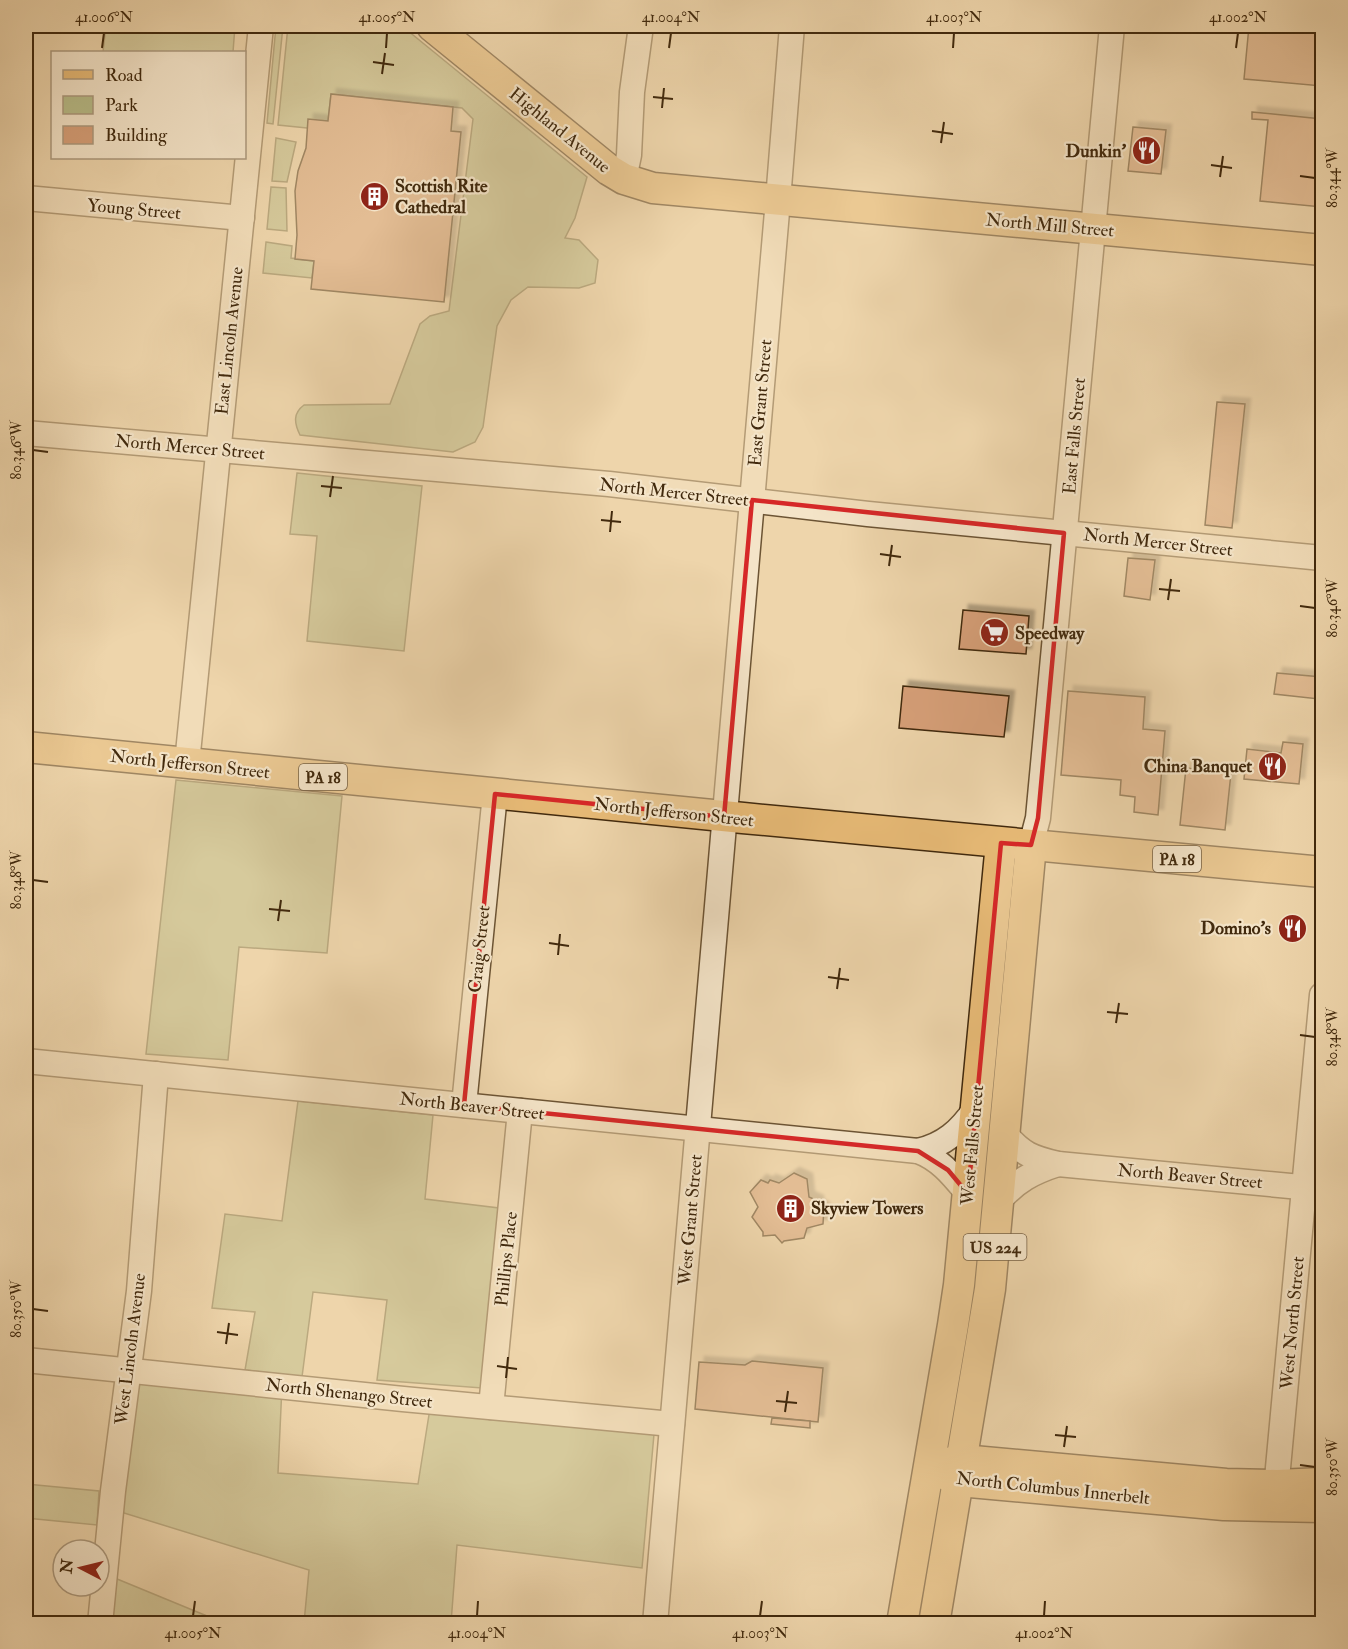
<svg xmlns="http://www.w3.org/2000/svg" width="1348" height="1649" font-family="'IM FELL Double Pica',serif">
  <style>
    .green { fill: #b8bd89; stroke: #7c734b; stroke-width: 1.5 }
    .building { fill: #d69f78; stroke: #41290d; stroke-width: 1.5; filter: url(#shadow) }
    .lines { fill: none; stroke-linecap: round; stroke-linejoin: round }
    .minor-casing { stroke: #6c5434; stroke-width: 27 }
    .major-casing { stroke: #41290d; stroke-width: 33 }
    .minor { stroke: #f4e4c8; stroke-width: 24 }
    .major { stroke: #e7ba76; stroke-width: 30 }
    .marked { fill: none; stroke: #d62828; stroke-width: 4.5; stroke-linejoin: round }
    .ticks { fill: none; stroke: #41290d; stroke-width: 2 }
    .labels { text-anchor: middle; stroke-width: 4.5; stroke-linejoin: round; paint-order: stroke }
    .shield { fill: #f4e4c8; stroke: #776145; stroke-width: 1.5 }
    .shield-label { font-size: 16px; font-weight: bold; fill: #41290d }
    .street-label { font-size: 18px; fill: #41290d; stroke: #f4e4c8 }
    .poi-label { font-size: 18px; font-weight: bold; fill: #41290d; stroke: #f4e4c8; text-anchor: end }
    .neatline { fill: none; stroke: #41290d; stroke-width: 2 }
    .ticks-label { font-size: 15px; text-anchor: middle; fill: #41290d }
  </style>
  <defs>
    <filter id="shadow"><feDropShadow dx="5.5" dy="-5.5" stdDeviation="1.5" flood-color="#0004"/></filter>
  </defs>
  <rect width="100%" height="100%" fill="#eed5ab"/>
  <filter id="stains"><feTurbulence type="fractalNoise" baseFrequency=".00333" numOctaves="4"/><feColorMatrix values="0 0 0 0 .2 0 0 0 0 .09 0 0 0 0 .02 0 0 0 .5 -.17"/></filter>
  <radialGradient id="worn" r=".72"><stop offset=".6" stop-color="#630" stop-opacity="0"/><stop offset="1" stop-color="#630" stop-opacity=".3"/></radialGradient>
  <g class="green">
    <path d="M106 26H235L233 52H103Z"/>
    <path d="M276 26H283L273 124 267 123Z"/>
    <path d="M288 26H402L587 177 575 218 565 238 579 240 598 260 595 283 579 288 528 287 511 300 497 326 483 427 475 442 453 452 300 435C294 423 293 413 304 405L390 404 420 324 430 316 449 311 473 119 462 108 453 107 331 94 328 121 307 128 278 125Z"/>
    <path d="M276 138 296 142 287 182 272 181Z"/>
    <path d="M271 187 286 188 287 231 267 229Z"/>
    <path d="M266 242 292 246 291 258 314 261 312 278 263 273Z"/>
    <path d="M297 473 422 486 404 651 307 641 317 536 290 534Z"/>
    <path d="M176 780 342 796 327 953 239 947 228 1060 146 1054Z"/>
    <path d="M298 1101 433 1115 425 1199 499 1208 482 1388 377 1380 387 1300 313 1292 302 1377 245 1370 255 1312 212 1308 225 1214 282 1221Z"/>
    <path d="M129 1370 282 1386 278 1473 418 1484 431 1402 655 1423 642 1568 457 1545 451 1623H304L309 1570 111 1509Z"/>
    <path d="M26 1484 99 1491 97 1525 26 1518Z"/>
    <path d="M105 1574 224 1623 103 1624Z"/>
  </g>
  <g class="building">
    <path d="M1249 26H1322V86L1244 79Z"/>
    <path d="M331 94 453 107 451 131 461 132 444 302 311 289 314 261 295 259 297 235 295 191 298 171 306 148 308 119 328 121Z"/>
    <path d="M1252 112 1322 119V207L1260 201 1268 120 1252 119Z"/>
    <path d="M1133 127 1166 130 1161 174 1128 171Z"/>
    <path d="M1217 402 1245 404 1232 528 1205 525Z"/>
    <path d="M1128 558 1155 560 1150 600 1124 596Z"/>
    <path d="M963 610 1029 616 1026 654 959 649Z"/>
    <path d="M1277 673 1322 677 1319 699 1274 694Z"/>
    <path d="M903 686 1009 696 1004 737 899 728Z"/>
    <path d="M1068 691 1145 697 1143 729 1165 731 1158 815 1134 812 1135 797 1120 795 1121 780 1061 775Z"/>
    <path d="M1283 742 1303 744 1299 784 1244 779 1247 749 1281 753Z"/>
    <path d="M1186 768 1231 773 1225 830 1180 825Z"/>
    <path d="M794 1173 807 1179 809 1197 818 1201V1205L824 1208 823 1224 807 1228 804 1238 784 1241 782 1243 775 1235 763 1236V1232L752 1217 758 1207 750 1192 761 1180 768 1183 770 1180 779 1183Z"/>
    <path d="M752 1361 823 1368 818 1422 695 1409 699 1362 745 1365Z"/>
    <path d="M772 1418 810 1421V1428L771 1424Z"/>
  </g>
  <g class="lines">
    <defs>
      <g id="minor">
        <path d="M624 179 629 155 632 92 641 26"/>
        <path d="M26 198 242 218"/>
        <path d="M26 433 609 484 868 514 1322 558"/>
        <path d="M187 763 261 26"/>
        <path d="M1031 845 1038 818 1112 26"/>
        <path d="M26 1061 918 1151C940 1159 953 1176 968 1194"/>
        <path d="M464 1105 495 794"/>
        <path d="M1005 1134C1022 1154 1032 1158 1058 1164L1322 1189"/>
        <path d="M918 1151C944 1145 960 1131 975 1109"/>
        <path d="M999 1201C1016 1181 1033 1172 1058 1164"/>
        <path d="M26 1360 403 1399 672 1424"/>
        <path d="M491 1407 520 1111"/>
        <path d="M1275 1500 1322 995"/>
        <path d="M100 1624 113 1491 139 1291 156 1074"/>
        <path d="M655 1624 778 200 792 26"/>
      </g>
      <g id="major">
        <path d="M432 26 609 170 624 179 653 188 1322 250"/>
        <path d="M26 747 743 818 1322 872"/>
        <path d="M943 1464 962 1460 1226 1484 1277 1485 1322 1483"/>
        <path d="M940 1472 959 1481 1224 1505 1322 1507"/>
        <path d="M902 1624 953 1325 959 1285 1001 843"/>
        <path d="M934 1624 990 1289 1031 845"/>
      </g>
    </defs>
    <use href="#minor" class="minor-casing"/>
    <use href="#major" class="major-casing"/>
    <use href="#minor" class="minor"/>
    <use href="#major" class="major"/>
  </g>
  <path d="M0 0H1348V1649H0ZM752 500 1064 533 1038 818 1031 845 1001 843 968 1194 948 1170 918 1151 464 1105 495 794 724 817Z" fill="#eed5ab" fill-opacity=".55" fill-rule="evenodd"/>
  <path class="marked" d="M752 500 1064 533 1038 818 1031 845 1001 843 968 1194 948 1170 918 1151 464 1105 495 794 724 817Z"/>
  <path class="ticks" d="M102 48 104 33M386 48 387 33M669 48 671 33M953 48 954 33M1236 48 1238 33M373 62 394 65M382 74 385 53M653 97 673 99M662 108 664 88M932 131 953 134M941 143 944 122M1211 165 1232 168M1300 176 1315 178M1220 177 1223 156M33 450 48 452M321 486 342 488M330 497 333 476M601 520 621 522M610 532 612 511M880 554 901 557M889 566 892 545M1159 589 1180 591M1168 600 1171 579M1300 606 1315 608M33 880 48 882M269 909 290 911M278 921 281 900M549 943 569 946M558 955 560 934M828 977 849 980M837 989 840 968M1107 1012 1128 1014M1116 1023 1119 1003M1300 1035 1315 1037M33 1309 48 1311M217 1332 238 1335M226 1344 229 1323M497 1366 517 1369M506 1378 508 1357M776 1401 797 1403M785 1412 788 1391M1055 1435 1076 1437M1064 1447 1067 1426M1300 1465 1315 1467M193 1616 195 1601M477 1616 478 1601M760 1616 762 1601M1044 1616 1045 1601"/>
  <defs>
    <symbol id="restaurant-disc" viewBox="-11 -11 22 22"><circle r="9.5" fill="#8f2418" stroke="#f4e4c8"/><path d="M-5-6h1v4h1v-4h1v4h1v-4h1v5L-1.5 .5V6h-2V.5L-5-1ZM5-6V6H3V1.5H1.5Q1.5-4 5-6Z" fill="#fff"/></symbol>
    <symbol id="building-disc" viewBox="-11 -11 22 22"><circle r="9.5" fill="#8f2418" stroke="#f4e4c8"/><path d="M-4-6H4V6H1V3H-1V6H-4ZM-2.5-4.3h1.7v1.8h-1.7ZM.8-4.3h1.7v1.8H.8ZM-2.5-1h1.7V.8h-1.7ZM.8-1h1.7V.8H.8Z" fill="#fff"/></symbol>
    <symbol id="supermarket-disc" viewBox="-11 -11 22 22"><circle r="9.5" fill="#8f2418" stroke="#f4e4c8"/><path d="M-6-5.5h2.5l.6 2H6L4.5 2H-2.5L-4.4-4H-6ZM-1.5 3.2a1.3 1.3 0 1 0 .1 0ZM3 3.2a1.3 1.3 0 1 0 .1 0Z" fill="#fff"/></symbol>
  </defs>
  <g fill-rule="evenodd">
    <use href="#restaurant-disc" x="1130" y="134" width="33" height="33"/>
    <use href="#building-disc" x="358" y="180" width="33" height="33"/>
    <use href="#supermarket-disc" x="978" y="616" width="33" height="33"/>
    <use href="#restaurant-disc" x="1256" y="750" width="33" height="33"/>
    <use href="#restaurant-disc" x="1276" y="912" width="33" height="33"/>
    <use href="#building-disc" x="774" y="1192" width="33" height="33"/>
  </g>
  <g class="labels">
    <g class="shield">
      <rect x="299" y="764" width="48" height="26" rx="4.5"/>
      <rect x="1153" y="846" width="48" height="26" rx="4.5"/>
      <rect x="963.5" y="1234" width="63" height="26" rx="4.5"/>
    </g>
    <g class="shield-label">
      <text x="323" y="783">PA 18</text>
      <text x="1177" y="865">PA 18</text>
      <text x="995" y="1253">US 224</text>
    </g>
    <g class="street-label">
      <text transform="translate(560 130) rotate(39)" y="6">Highland Avenue</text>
      <text transform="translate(134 209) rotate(5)" y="6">Young Street</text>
      <text transform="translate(1050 225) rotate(5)" y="6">North Mill Street</text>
      <text transform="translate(229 341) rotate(-84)" y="6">East Lincoln Avenue</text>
      <text transform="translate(760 403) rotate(-85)" y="6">East Grant Street</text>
      <text transform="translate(1074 436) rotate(-85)" y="6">East Falls Street</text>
      <text transform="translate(190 447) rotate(5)" y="6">North Mercer Street</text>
      <text transform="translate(674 492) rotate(6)" y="6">North Mercer Street</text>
      <text transform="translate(1158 542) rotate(6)" y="6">North Mercer Street</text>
      <text transform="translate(190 764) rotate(6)" y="6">North Jefferson Street</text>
      <text transform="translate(674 812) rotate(6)" y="6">North Jefferson Street</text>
      <text transform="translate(479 949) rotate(-84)" y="6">Craig Street</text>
      <text transform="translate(472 1106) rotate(6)" y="6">North Beaver Street</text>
      <text transform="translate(972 1145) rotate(-85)" y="6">West Falls Street</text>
      <text transform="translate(1190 1176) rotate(5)" y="6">North Beaver Street</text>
      <text transform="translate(690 1220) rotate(-85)" y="6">West Grant Street</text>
      <text transform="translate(506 1259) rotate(-84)" y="6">Phillips Place</text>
      <text transform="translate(1292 1323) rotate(-85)" y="6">West North Street</text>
      <text transform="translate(130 1349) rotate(-83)" y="6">West Lincoln Avenue</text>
      <text transform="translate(349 1393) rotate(6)" y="6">North Shenango Street</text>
      <text transform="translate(1053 1488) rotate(6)" y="6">North Columbus Innerbelt</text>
    </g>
    <g class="poi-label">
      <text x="1126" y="157">Dunkin'</text>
      <text x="395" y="192" text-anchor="start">Scottish Rite<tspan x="395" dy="21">Cathedral</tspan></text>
      <text x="1015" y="639" text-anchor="start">Speedway</text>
      <text x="1252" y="772">China Banquet</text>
      <text x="1271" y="934">Domino's</text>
      <text x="811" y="1214" text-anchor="start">Skyview Towers</text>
    </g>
  </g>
  <rect width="1348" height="1649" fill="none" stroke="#eed5ab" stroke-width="66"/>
  <rect x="51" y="51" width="195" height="108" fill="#f4e4c8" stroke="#ac997d" stroke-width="1.5"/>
  <rect x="63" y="70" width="30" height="9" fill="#e7ba76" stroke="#ac997d" stroke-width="1.5"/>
  <text x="105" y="81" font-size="18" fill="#41290d">Road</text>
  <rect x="63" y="96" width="30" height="18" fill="#b8bd89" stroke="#ac997d" stroke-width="1.5"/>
  <text x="105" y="111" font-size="18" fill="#41290d">Park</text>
  <rect x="63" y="126" width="30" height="18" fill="#d69f78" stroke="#ac997d" stroke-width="1.5"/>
  <text x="105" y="141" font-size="18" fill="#41290d">Building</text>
  <g transform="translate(81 1568) rotate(277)"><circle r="28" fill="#f4e4c8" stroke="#ac997d" stroke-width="1.5"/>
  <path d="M0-4.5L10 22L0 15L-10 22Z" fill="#8f2418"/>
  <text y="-9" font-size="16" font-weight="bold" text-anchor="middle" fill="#41290d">N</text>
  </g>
  <rect x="33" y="33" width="1282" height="1583" class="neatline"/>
  <g class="ticks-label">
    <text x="104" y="22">41.006°N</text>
    <text x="387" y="22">41.005°N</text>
    <text x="671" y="22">41.004°N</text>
    <text x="954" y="22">41.003°N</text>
    <text x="1238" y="22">41.002°N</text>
    <text transform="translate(1332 178) rotate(-90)" y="5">80.344°W</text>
    <text transform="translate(16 450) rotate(-90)" y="5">80.346°W</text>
    <text transform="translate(1332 608) rotate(-90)" y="5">80.346°W</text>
    <text transform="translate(16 880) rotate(-90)" y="5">80.348°W</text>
    <text transform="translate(1332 1037) rotate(-90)" y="5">80.348°W</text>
    <text transform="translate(16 1309) rotate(-90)" y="5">80.350°W</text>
    <text transform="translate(1332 1467) rotate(-90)" y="5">80.350°W</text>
    <text x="193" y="1638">41.005°N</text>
    <text x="477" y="1638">41.004°N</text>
    <text x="760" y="1638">41.003°N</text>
    <text x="1044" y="1638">41.002°N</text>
  </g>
  <rect width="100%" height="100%" filter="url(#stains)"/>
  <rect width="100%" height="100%" fill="url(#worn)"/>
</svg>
